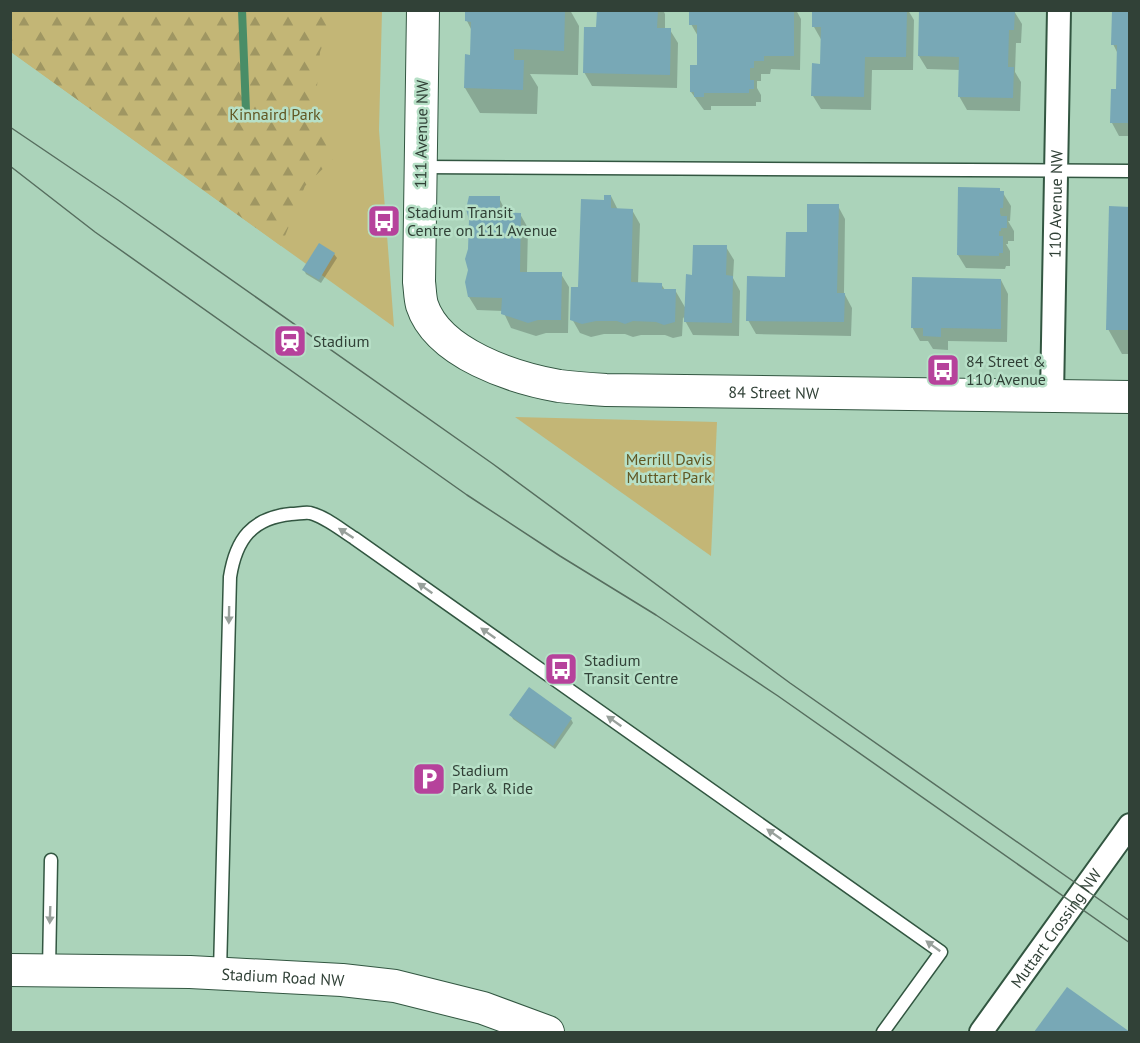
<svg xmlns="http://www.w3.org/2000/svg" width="1140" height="1043" font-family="'PT Sans',sans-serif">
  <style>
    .green { fill: #c3b676 }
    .forest { fill: url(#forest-firs) }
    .shadow { fill: #0003 }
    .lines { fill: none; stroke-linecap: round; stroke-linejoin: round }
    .stream { stroke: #498d67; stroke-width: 8 }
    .building { fill: #78a8b6 }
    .lane-casing { stroke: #325641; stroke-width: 15 }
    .street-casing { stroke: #325641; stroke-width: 26 }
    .secondary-casing { stroke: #325641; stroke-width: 34 }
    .lane { stroke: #fff; stroke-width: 12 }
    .street { stroke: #fff; stroke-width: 22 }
    .secondary { stroke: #fff; stroke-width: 32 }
    .tram { stroke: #576e5f; stroke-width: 1.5 }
    .oneway { fill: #98a09b }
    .labels { text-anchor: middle; stroke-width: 5; stroke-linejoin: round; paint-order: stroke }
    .park-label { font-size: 16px; fill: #615723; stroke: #b7e0c7 }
    .street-label { font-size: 16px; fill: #314137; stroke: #b7e0c7 }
    .poi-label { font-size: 16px; fill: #314137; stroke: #b7e0c7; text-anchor: start }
  </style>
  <defs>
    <pattern id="forest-firs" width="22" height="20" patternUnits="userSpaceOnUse" patternTransform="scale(1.5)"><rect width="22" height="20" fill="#c3b676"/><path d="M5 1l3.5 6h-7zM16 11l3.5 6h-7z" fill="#9f9662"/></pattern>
  </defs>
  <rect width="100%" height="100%" fill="#abd3ba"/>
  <g class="green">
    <path d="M11 11H382L379 130 394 327 11 52Z"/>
    <path d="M515 417 717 422 711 556Z"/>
  </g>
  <path class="forest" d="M11 10 339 11 335 12 320 52 315 109 333 159 305 186 281 246 11 52Z"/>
  <g class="shadow">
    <path d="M467 10H570L579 26 578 75 530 74 538 87 537 114 480 113 465 88 471 56 472 31 467 21Z"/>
    <path d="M598 10H663L665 14V30H670L678 43 677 88 592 86 584 72 598 29Z"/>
    <path d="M691 10H796L801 19 800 70 771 69 770 74H761V81H757V88L761 95V102H756V106H711V110H704L691 92 698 67 699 38 691 24Z"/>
    <path d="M814 10H908L914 20 913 70H872L871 110 821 109 813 96 821 65 822 41 814 27Z"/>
    <path d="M1014 11 1022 24 1021 43H1016L1015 72 1021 82 1020 111 967 110 959 96 960 70 927 69 919 56Z"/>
    <path d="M1130 13V136H1119L1112 123 1118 91V54L1113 44Z"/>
    <path d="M1001 193H1003L1011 206 1010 221H1008L1014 231V241H1008V244H1006L1010 251V266H1006L1005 269 966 268 958 255Z"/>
    <path d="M611 196 618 210H632L640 224 638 284H661L665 290H675L686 309 693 276 726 247 734 260 733 278 740 291 739 336 693 335 683 317 682 336 673 338 665 335H641L633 337 625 334H604L591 337 580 333 572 319 606 201Z"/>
    <path d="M499 198 507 214H520L528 228 527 273 561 274 569 287 568 333H546L536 336 511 328 503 311 477 310 469 297Z"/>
    <path d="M838 206 845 219 844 293 852 308 851 336 756 334 748 320 787 279 808 234Z"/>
    <path d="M1130 208V354H1122L1108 329Z"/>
    <path d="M334 254 337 258 321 283 306 274 304 270Z"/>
    <path d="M1001 280 1008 294 1007 342 948 341V350L933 349 928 341H920L912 327Z"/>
    <path d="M511 715 571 719 573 723 555 749 513 719Z"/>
    <path d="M1067 989 1128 1032H1036Z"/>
  </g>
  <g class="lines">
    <path class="stream" d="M242 10 246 111"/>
  </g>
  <g class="building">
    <path d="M465 10H565L564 51 514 49V60H524L523 90 464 88 465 54 470 55 471 22 465 21Z"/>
    <path d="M597 10H658L657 28H671L670 75 583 73 584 27H596Z"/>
    <path d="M689 10H794V56H764V61H754V68H750V80H754V89H749V93H704V97H694V92H690V65H697V25H689Z"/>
    <path d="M812 10H907L906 57H865L864 97 811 96 812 63 820 64 821 27H812Z"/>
    <path d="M919 10H1015L1014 30H1009L1008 67H1014L1013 98 958 97 959 57 918 56Z"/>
    <path d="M1112 11 1130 12V123H1110L1111 89H1116L1117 45H1111Z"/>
    <path d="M958 187 1000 188V191H1004L1003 208H1000V213L1001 216H1007V228H1001V231H999V236H1003V253H999V256L957 255Z"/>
    <path d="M604 195H611V208L633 209 631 282 662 283V289H676L675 322 664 325 656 322 633 321 625 324 617 321H596L582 324 570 320 571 287H578L581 199 604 200Z"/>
    <path d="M469 196H500V212L521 213 520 272H562L561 320H538L528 323 501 314 502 298 468 297 465 282 468 270 465 259 468 249 469 220 466 209Z"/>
    <path d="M807 204H839L837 293H845L844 322 746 321 747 276 785 277 786 232H807Z"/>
    <path d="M1109 206 1130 207V330H1106Z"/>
    <path d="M319 243 335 253 319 280 302 270Z"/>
    <path d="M693 245H727L726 275 733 276 732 323 684 322 686 274 692 275Z"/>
    <path d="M912 277 1001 279V329L941 328V337L923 336V328H911Z"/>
    <path d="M529 687 572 718 553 746 509 715Z"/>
    <path d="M1067 987 1130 1032H1034Z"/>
  </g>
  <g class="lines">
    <defs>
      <g id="lane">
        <path d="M420 167 1130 171"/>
        <path d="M49 970 51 860"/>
        <path d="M220 972 230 577C236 539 252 518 291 514 297 514 305 512 310 513 326 517 341 530 354 538L941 952 883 1032"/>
      </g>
      <g id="street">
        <path id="s1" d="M1052 396 1059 10"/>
        <path id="s2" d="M981 1032 1130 825"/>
      </g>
      <g id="secondary">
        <path id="s3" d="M423 10 419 282C420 289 420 298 422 305 438 354 514 378 559 386 575 388 590 389 606 390L1130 397"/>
        <path id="s4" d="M10 970 190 972 342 980 395 986 483 1008 548 1032"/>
      </g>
    </defs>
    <use href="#lane" class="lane-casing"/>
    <use href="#street" class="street-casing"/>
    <use href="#secondary" class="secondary-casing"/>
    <use href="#lane" class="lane"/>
    <use href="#street" class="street"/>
    <use href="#secondary" class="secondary"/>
    <g class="tram">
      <path d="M10 127 118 200 493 464 790 683 1130 921"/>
      <path d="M10 166 95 232 467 495 560 556 656 615 778 696 1130 943"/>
    </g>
  </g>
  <defs><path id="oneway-solid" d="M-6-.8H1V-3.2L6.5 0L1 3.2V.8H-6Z" transform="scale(1.5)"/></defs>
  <g class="oneway">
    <use href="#oneway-solid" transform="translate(346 533) rotate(-147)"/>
    <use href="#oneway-solid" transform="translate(425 588) rotate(-145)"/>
    <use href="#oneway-solid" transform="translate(229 615) rotate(91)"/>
    <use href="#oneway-solid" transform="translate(488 633) rotate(-145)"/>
    <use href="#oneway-solid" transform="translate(614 721) rotate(-145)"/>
    <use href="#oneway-solid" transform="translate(774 834) rotate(-145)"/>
    <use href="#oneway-solid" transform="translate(50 915) rotate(92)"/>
    <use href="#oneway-solid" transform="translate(933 946) rotate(-144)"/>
  </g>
  <defs>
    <symbol id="bus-square" viewBox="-11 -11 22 22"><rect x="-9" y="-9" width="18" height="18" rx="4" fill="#b6429b" stroke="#b7e0c7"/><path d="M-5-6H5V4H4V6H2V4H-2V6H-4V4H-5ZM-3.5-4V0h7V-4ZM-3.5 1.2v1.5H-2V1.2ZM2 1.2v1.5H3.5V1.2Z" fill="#fff"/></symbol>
    <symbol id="station-square" viewBox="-11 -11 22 22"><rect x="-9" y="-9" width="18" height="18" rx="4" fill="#b6429b" stroke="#b7e0c7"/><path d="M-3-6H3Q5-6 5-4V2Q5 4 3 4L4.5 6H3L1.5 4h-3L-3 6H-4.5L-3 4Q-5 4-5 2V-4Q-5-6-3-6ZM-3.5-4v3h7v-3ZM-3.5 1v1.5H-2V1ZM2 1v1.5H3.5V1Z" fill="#fff"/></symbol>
    <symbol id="parking-square" viewBox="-11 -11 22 22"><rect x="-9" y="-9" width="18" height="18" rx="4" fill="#b6429b" stroke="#b7e0c7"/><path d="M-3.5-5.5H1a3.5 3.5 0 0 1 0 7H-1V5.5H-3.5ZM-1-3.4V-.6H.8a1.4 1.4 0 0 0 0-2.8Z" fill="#fff"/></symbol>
  </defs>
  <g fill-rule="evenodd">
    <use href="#bus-square" x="365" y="202" width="38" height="38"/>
    <use href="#station-square" x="271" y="322" width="38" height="38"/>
    <use href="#bus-square" x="924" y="351" width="38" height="38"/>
    <use href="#bus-square" x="542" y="650" width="38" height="38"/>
    <use href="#parking-square" x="410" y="760" width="38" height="38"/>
  </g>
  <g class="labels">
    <g class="park-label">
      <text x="275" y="120">Kinnaird Park</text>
      <text x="669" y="465">Merrill Davis<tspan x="669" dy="18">Muttart Park</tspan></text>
    </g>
    <g class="street-label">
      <text transform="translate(421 134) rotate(-89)" y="6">111 Avenue NW</text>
      <text dy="6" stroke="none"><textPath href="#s1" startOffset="192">110 Avenue NW</textPath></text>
      <text dy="6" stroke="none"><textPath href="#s3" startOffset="676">84 Street NW</textPath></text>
      <text dy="6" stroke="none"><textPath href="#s2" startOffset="128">Muttart Crossing NW</textPath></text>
      <text dy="6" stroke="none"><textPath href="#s4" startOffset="273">Stadium Road NW</textPath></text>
    </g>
    <g class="poi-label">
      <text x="407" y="218">Stadium Transit<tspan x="407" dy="18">Centre on 111 Avenue</tspan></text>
      <text x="313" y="347">Stadium</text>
      <text x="966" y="367">84 Street &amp;<tspan x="966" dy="18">110 Avenue</tspan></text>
      <text x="584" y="666">Stadium<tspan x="584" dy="18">Transit Centre</tspan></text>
      <text x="452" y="776">Stadium<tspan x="452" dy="18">Park &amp; Ride</tspan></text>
    </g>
  </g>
  <rect width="1140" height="1043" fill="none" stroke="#314137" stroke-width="24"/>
</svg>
